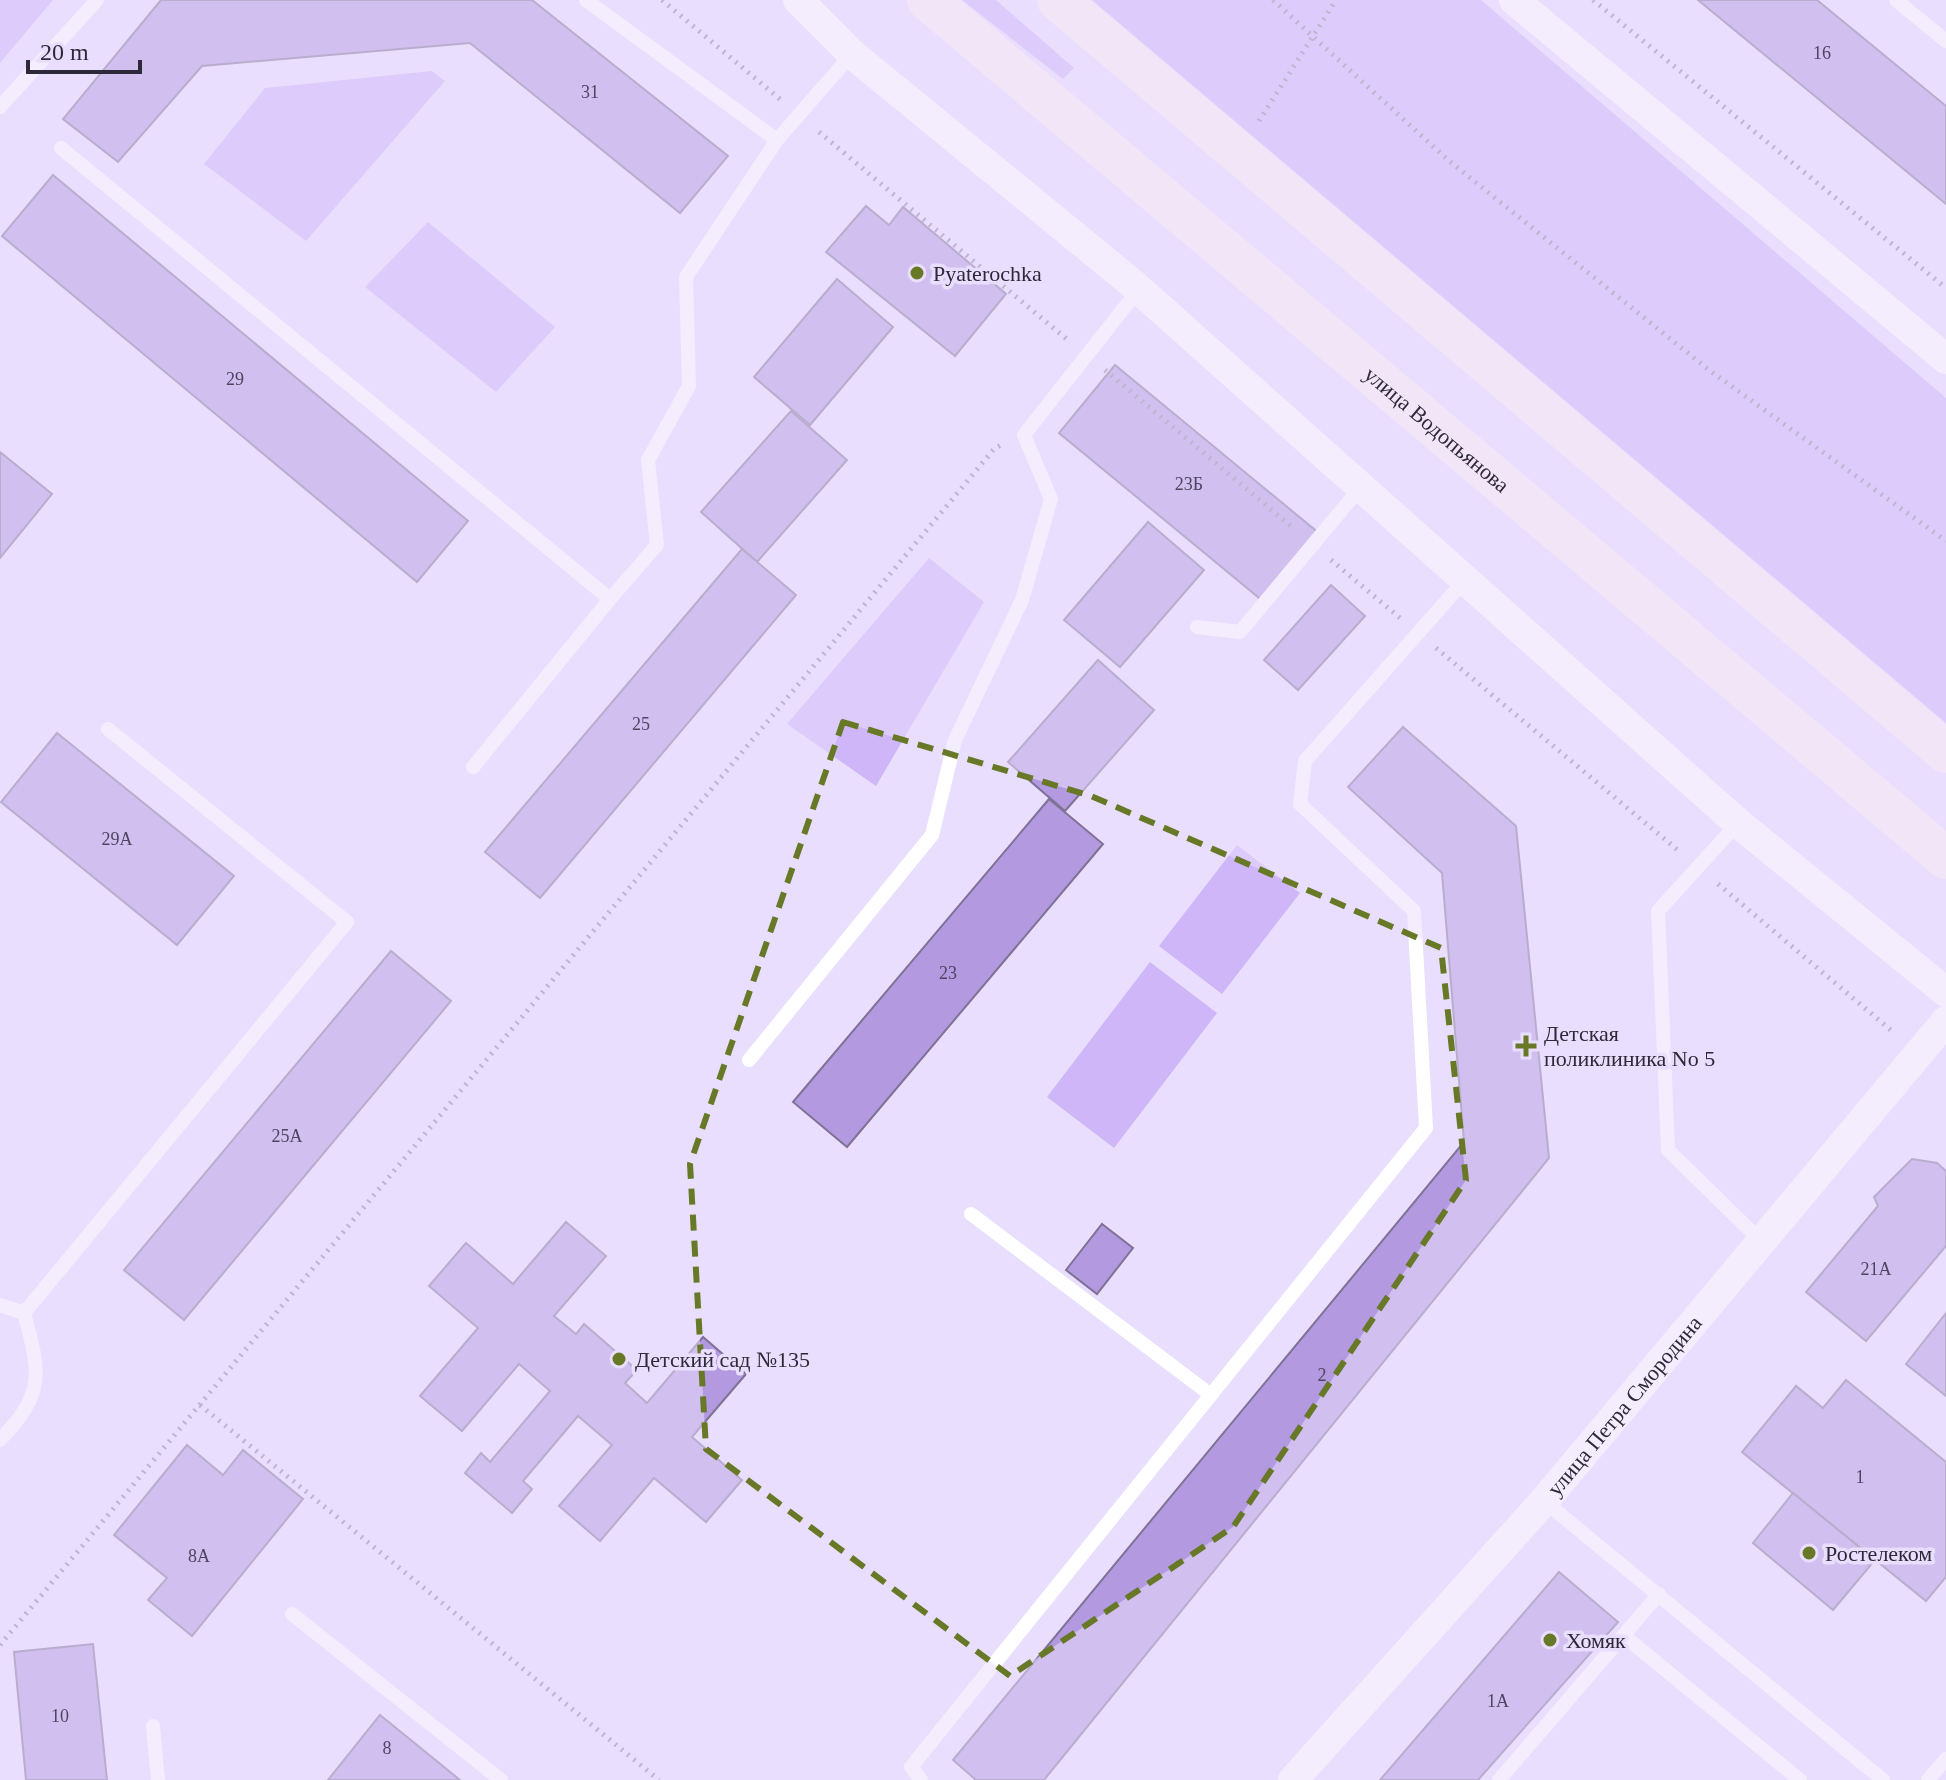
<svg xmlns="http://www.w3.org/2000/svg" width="1946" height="1780" font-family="'Times New Roman',serif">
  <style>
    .green { fill: #ceb6f8 }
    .building { fill: #b399df; stroke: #7f7296; stroke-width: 2 }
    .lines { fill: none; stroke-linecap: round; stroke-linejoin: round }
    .path { stroke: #8b839a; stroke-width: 5; stroke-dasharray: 2 6; stroke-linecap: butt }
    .lane { stroke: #fff; stroke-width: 14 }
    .street { stroke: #fff; stroke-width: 30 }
    .secondary { stroke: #fceef2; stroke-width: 42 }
    .marked { fill: none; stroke: #677827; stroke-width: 6; stroke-dasharray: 16 10; stroke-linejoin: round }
    .poi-dot { fill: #677827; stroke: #e9defe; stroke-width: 3 }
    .labels { text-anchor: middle; stroke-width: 7; stroke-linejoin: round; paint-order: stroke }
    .number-label { font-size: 18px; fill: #4f4562 }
    .poi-label { font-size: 22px; fill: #2e2938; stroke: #e9defe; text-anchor: start }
    .street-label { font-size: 22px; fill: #2e2938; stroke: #e9defe }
  </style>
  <rect width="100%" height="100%" fill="#e9defe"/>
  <g class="green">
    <path d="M0 0H53L0 63Z"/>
    <path d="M962 0H996L1074 68 1063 79Z"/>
    <path d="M1092 0H1481L1946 398V723Z"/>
    <path d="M432 71 445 81 306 241 204 164 265 88Z"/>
    <path d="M428 222 555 327 496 392 365 287Z"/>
    <path d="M929 558 984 602 876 786 787 724Z"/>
    <path d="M1237 845 1300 893 1222 994 1159 946Z"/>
    <path d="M1150 962 1217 1013 1114 1148 1047 1097Z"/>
  </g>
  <g class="building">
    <path d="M161 0H532L728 156 680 213 470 43 202 66 118 162 63 119Z"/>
    <path d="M1698 0H1817L1946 106V204Z"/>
    <path d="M53 175 468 521 417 582 2 236Z"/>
    <path d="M866 206 889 225 903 207 1006 294 955 356 826 252Z"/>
    <path d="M837 279 893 327 810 425 754 377Z"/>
    <path d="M1115 365 1320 534 1264 602 1059 433Z"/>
    <path d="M791 411 847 460 757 562 701 512Z"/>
    <path d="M0 452 52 494 0 558Z"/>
    <path d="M1148 522 1204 570 1120 667 1064 620Z"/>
    <path d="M742 549 796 595 540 898 485 852Z"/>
    <path d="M1331 585 1365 616 1298 690 1264 660Z"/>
    <path d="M1098 660 1154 710 1065 811 1008 762Z"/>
    <path d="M1403 727 1516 826 1549 1158 1044 1780H976L953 1760 1464 1142 1442 873 1348 787Z"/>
    <path d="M57 733 234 876 177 945 1 802Z"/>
    <path d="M1049 799 1103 844 847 1147 793 1102Z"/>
    <path d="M391 951 451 1001 184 1320 124 1270Z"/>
    <path d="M1912 1159 1937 1163 1946 1171V1246L1866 1341 1806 1292 1878 1206 1874 1197Z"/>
    <path d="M566 1222 606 1256 554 1316 576 1334 584 1324 637 1370 625 1383 647 1403 703 1337 746 1374 692 1437 742 1480 706 1522 654 1478 600 1541 559 1506 612 1445 578 1416 523 1481 532 1489 512 1513 465 1473 481 1453 490 1462 550 1391 519 1364 462 1431 420 1396 478 1328 429 1286 466 1243 513 1284Z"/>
    <path d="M1102 1224 1133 1248 1097 1294 1066 1270Z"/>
    <path d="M1946 1313V1396L1906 1364Z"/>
    <path d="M1846 1380 1946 1462V1577L1926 1601 1742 1452 1796 1386 1823 1408Z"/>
    <path d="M187 1445 223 1475 243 1450 303 1499 192 1636 148 1600 167 1578 114 1535Z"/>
    <path d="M1793 1493 1875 1560 1833 1610 1753 1543Z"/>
    <path d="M1559 1572 1618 1622 1478 1780H1380Z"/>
    <path d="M93 1644 107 1780H26L14 1652Z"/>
    <path d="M380 1715 460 1780H328Z"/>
  </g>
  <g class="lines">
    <g class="path">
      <path d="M662 0 781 100"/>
      <path d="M1273 0 1448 160 1709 370 1946 541"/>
      <path d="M1593 0 1946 288"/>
      <path d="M1259 121 1336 0"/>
      <path d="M819 132 1069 341"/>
      <path d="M1105 370 1293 528"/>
      <path d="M1331 560 1400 618"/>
      <path d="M1436 648 1680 852"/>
      <path d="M1718 884 1893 1032"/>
      <path d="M200 1405 659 1780"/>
      <path d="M0 1645 994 449 1001 445"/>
    </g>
    <g class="lane">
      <path d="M586 0 777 140 852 54"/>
      <path d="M1896 0 1946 41"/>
      <path d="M0 107 97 0"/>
      <path d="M61 148 610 599 473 767"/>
      <path d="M610 599 657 545 648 460 689 386 686 277 777 140"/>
      <path d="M1197 627 1240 632 1361 487"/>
      <path d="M1738 823 1658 911 1668 1150 1763 1243"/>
      <path d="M749 1060 932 835 955 740 1022 600 1051 499 1024 435 1139 289"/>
      <path d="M971 1214 1211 1395"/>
      <path d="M0 1305 24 1313"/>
      <path d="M0 1440C46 1392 40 1373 24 1313L347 922 108 729"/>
      <path d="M1544 1501 1883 1780"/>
      <path d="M292 1614 501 1780"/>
      <path d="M1624 1636 1800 1780"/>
      <path d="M153 1726 158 1780"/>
      <path d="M921 1780 911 1767 1426 1128 1414 911 1300 804 1305 761 1465 580"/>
      <path d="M1499 1780 1659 1594"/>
      <path d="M1928 1780 1946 1759"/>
    </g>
    <g class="street">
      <path d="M798 0 852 54 1133 284 1738 823 1946 992"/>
      <path d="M1514 0 1946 359"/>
      <path id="s1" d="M1293 1780 1544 1501 1946 1021"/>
    </g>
    <g class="secondary">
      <path id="s2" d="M928 0 1946 858"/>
      <path d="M1058 0 1946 752"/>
    </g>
  </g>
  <path d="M0 0H1946V1780H0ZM843 722 1091 796 1441 948 1466 1180 1233 1527 1010 1676 706 1449 690 1164Z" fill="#e9defe" fill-opacity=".55" fill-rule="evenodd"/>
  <path class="marked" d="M843 722 1091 796 1441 948 1466 1180 1233 1527 1010 1676 706 1449 690 1164Z"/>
  <g class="poi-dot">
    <circle cx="917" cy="273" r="8"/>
    <path d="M1522 1034h8v8h8v8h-8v8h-8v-8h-8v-8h8z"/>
    <circle cx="619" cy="1359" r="8"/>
    <circle cx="1809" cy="1553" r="8"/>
    <circle cx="1550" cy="1640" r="8"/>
  </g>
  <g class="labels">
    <g class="number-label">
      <text x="1822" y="59">16</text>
      <text x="590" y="98">31</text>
      <text x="235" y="385">29</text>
      <text x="1189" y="490">23Б</text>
      <text x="641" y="730">25</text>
      <text x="117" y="845">29А</text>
      <text x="948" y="979">23</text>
      <text x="287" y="1142">25А</text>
      <text x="1876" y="1275">21А</text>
      <text x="1322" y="1381">2</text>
      <text x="1860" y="1483">1</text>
      <text x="199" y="1562">8А</text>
      <text x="1498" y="1707">1А</text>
      <text x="60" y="1722">10</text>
      <text x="387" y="1754">8</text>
    </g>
    <g class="poi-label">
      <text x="933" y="281">Pyaterochka</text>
      <text x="1544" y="1041">Детская<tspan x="1544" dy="25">поликлиника No 5</tspan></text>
      <text x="635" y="1367">Детский сад №135</text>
      <text x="1825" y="1561">Ростелеком</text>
      <text x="1566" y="1648">Хомяк</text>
    </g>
    <g class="street-label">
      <text dy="8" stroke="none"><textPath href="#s2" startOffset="666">улица Водопьянова</textPath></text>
      <text dy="8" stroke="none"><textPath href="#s1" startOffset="500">улица Петра Смородина</textPath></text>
    </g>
  </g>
  <path d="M28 60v12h112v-12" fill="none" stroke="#2e2938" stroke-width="4"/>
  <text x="40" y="60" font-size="24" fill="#2e2938" stroke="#e9defe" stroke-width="6" paint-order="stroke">20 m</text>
</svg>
